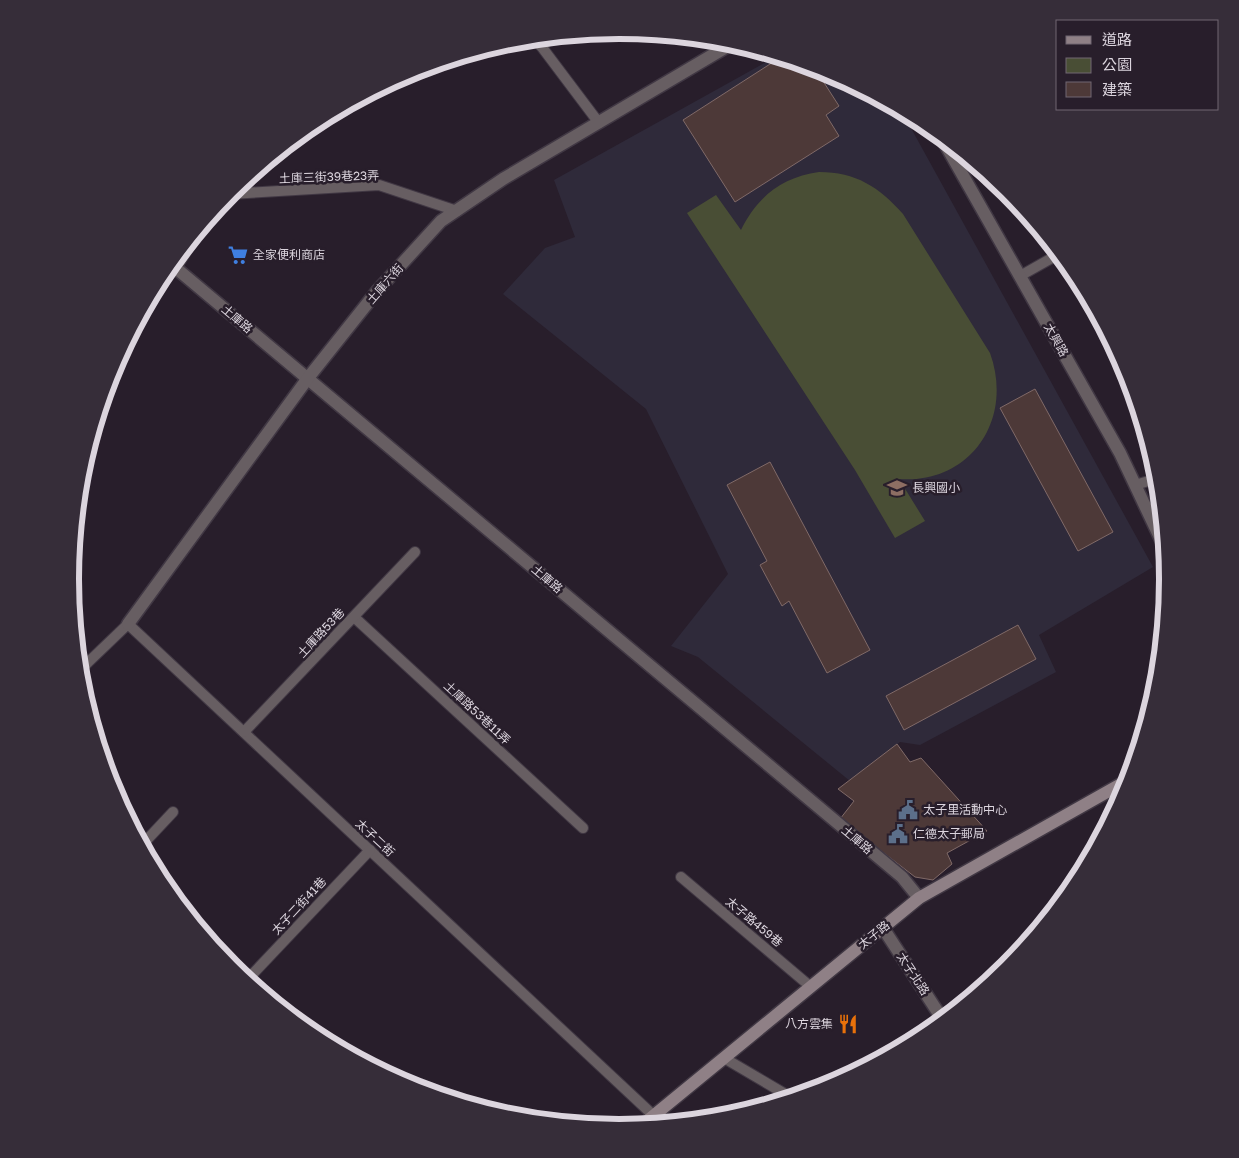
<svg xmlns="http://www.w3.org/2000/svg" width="1239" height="1158" font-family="'Golos Text','Noto Sans TC',sans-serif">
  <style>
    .education { fill: #2f2a3a }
    .green { fill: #494e35 }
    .building { fill: #4d3938; stroke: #806a68 }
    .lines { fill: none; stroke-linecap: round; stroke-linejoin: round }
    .lane-casing { stroke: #413844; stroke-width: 12 }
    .street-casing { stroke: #413844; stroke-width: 15 }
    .secondary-casing { stroke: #413844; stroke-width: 15 }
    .lane { stroke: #675e62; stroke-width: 10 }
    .street { stroke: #675e62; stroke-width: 12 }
    .secondary { stroke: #8f8086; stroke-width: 12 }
    .labels { text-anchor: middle; stroke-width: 5; stroke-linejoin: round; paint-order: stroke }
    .street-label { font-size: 12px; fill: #dcd5de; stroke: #281e2b }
    .poi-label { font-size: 12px; fill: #dcd5de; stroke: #281e2b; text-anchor: start }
    .rim { fill: none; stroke: #dcd5de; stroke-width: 6 }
  </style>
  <rect width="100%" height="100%" fill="#281e2b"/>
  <path class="education" d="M777 56 830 72 901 110 1153 567 1039 635 1056 672 920 745 900 742 850 781 698 657 671 646 728 574 646 409 503 294 545 248 575 237 554 180Z"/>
  <path class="green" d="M819 172C856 172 879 187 903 214L990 353C1014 419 971 484 899 479L925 521 895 538 855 470 687 213 716 195 741 230C757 197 782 177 819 172Z"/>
  <g class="building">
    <path d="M781 57 791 60 797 70 805 64 814 67 839 106 826 115 839 136 735 202 683 120Z"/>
    <path d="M1035 389 1113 532 1078 551 1000 408Z"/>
    <path d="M770 462 870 650 827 673 789 601 782 606 760 565 767 561 727 485Z"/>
    <path d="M1018 625 1036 659 904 730 886 696Z"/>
    <path d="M897 744 910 762 921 758 987 831 947 853 952 864 933 880 915 877 840 819 854 801 838 789Z"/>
  </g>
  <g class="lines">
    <defs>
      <g id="lane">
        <path d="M535 38 599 123"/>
        <path d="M541 46 553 37"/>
        <path d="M229 194 379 185 457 211"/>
        <path d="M176 268 200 229"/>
        <path d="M1020 276 1059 254"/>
        <path d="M1135 485 1159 478"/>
        <path d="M354 617 583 828"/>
        <path d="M79 671 128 624 654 1116"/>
        <path d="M244 732 415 552"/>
        <path d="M1115 788 1120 802"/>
        <path d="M142 845 173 812"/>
        <path d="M681 877 811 987"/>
        <path d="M247 980 370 850"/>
        <path d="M724 1058 792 1098"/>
      </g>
      <g id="street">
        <path d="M940 135 1120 453 1165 548"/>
        <path d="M171 264 902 877 919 898"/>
        <path d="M128 624 308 378 378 290 441 221 503 179 733 43"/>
        <path d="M883 928 943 1020"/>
      </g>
      <path id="secondary" d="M641 1126 919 898 1130 779"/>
    </defs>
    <use href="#lane" class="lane-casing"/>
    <use href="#street" class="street-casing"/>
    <use href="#secondary" class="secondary-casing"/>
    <use href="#lane" class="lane"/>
    <use href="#street" class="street"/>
    <use href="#secondary" class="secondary"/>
  </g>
  <defs>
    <symbol id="supermarket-bare" viewBox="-9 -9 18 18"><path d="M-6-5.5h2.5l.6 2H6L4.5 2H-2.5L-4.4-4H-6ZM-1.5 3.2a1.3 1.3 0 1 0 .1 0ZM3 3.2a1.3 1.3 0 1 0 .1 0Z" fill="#3f7fe0" stroke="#281e2b" stroke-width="2.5" paint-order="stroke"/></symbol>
    <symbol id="school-bare" viewBox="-9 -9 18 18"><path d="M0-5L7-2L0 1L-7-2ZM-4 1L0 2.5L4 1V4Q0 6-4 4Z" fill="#8d6e63" stroke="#281e2b" stroke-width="2.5" paint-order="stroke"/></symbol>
    <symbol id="civic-bare" viewBox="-9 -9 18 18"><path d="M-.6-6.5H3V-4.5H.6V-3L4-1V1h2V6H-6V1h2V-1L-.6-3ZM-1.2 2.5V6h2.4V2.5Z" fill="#5c6f8a" stroke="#281e2b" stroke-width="2.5" paint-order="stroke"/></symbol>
    <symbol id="restaurant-bare" viewBox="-9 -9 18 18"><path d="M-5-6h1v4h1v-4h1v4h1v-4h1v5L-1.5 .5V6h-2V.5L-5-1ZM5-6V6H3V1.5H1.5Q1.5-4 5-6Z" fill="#e8710a" stroke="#281e2b" stroke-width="2.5" paint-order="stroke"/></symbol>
  </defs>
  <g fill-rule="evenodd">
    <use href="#supermarket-bare" x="224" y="241" width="28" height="28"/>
    <use href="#school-bare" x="883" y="474" width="28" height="28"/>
    <use href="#civic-bare" x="894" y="796" width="28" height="28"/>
    <use href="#civic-bare" x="884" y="820" width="28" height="28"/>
    <use href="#restaurant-bare" x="834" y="1010" width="28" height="28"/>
  </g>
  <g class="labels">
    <g class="street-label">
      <text transform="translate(329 177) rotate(-2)" y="4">土庫三街39巷23弄</text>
      <text transform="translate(385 284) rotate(-49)" y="4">土庫六街</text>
      <text transform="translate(237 319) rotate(40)" y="4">土庫路</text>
      <text transform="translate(1056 340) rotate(61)" y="4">太興路</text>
      <text transform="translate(547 579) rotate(40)" y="4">土庫路</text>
      <text transform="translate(321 633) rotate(-47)" y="4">土庫路53巷</text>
      <text transform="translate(477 713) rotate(43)" y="4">土庫路53巷11弄</text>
      <text transform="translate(375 838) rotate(43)" y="4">太子二街</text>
      <text transform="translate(857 840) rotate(40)" y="4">土庫路</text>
      <text transform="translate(299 906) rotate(-47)" y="4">太子二街41巷</text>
      <text transform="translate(754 922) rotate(40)" y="4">太子路459巷</text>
      <text transform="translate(874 935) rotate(-39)" y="4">太子路</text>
      <text transform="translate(913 974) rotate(57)" y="4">太子北路</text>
    </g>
    <g class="poi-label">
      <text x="253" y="259">全家便利商店</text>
      <text x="912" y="492">長興國小</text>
      <text x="923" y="814">太子里活動中心</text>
      <text x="913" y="838">仁德太子郵局</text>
      <text x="833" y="1028" text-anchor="end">八方雲集</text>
    </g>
  </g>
  <path d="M0 0H1239V1158H0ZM79 579a540 540 0 1 1 1080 0a540 540 0 1 1-1080 0Z" fill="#362d39" fill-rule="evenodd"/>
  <path class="rim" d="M79 579a540 540 0 1 1 1080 0a540 540 0 1 1-1080 0Z"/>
  <rect x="1056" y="20" width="162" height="90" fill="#281e2b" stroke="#706773"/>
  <rect x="1066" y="36" width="25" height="8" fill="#8f8086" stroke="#706773"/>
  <text x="1102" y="45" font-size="15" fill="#dcd5de">道路</text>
  <rect x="1066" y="58" width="25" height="15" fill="#494e35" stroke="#706773"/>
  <text x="1102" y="70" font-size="15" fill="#dcd5de">公園</text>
  <rect x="1066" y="82" width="25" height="15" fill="#4d3938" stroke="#706773"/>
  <text x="1102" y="95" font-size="15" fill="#dcd5de">建築</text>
</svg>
